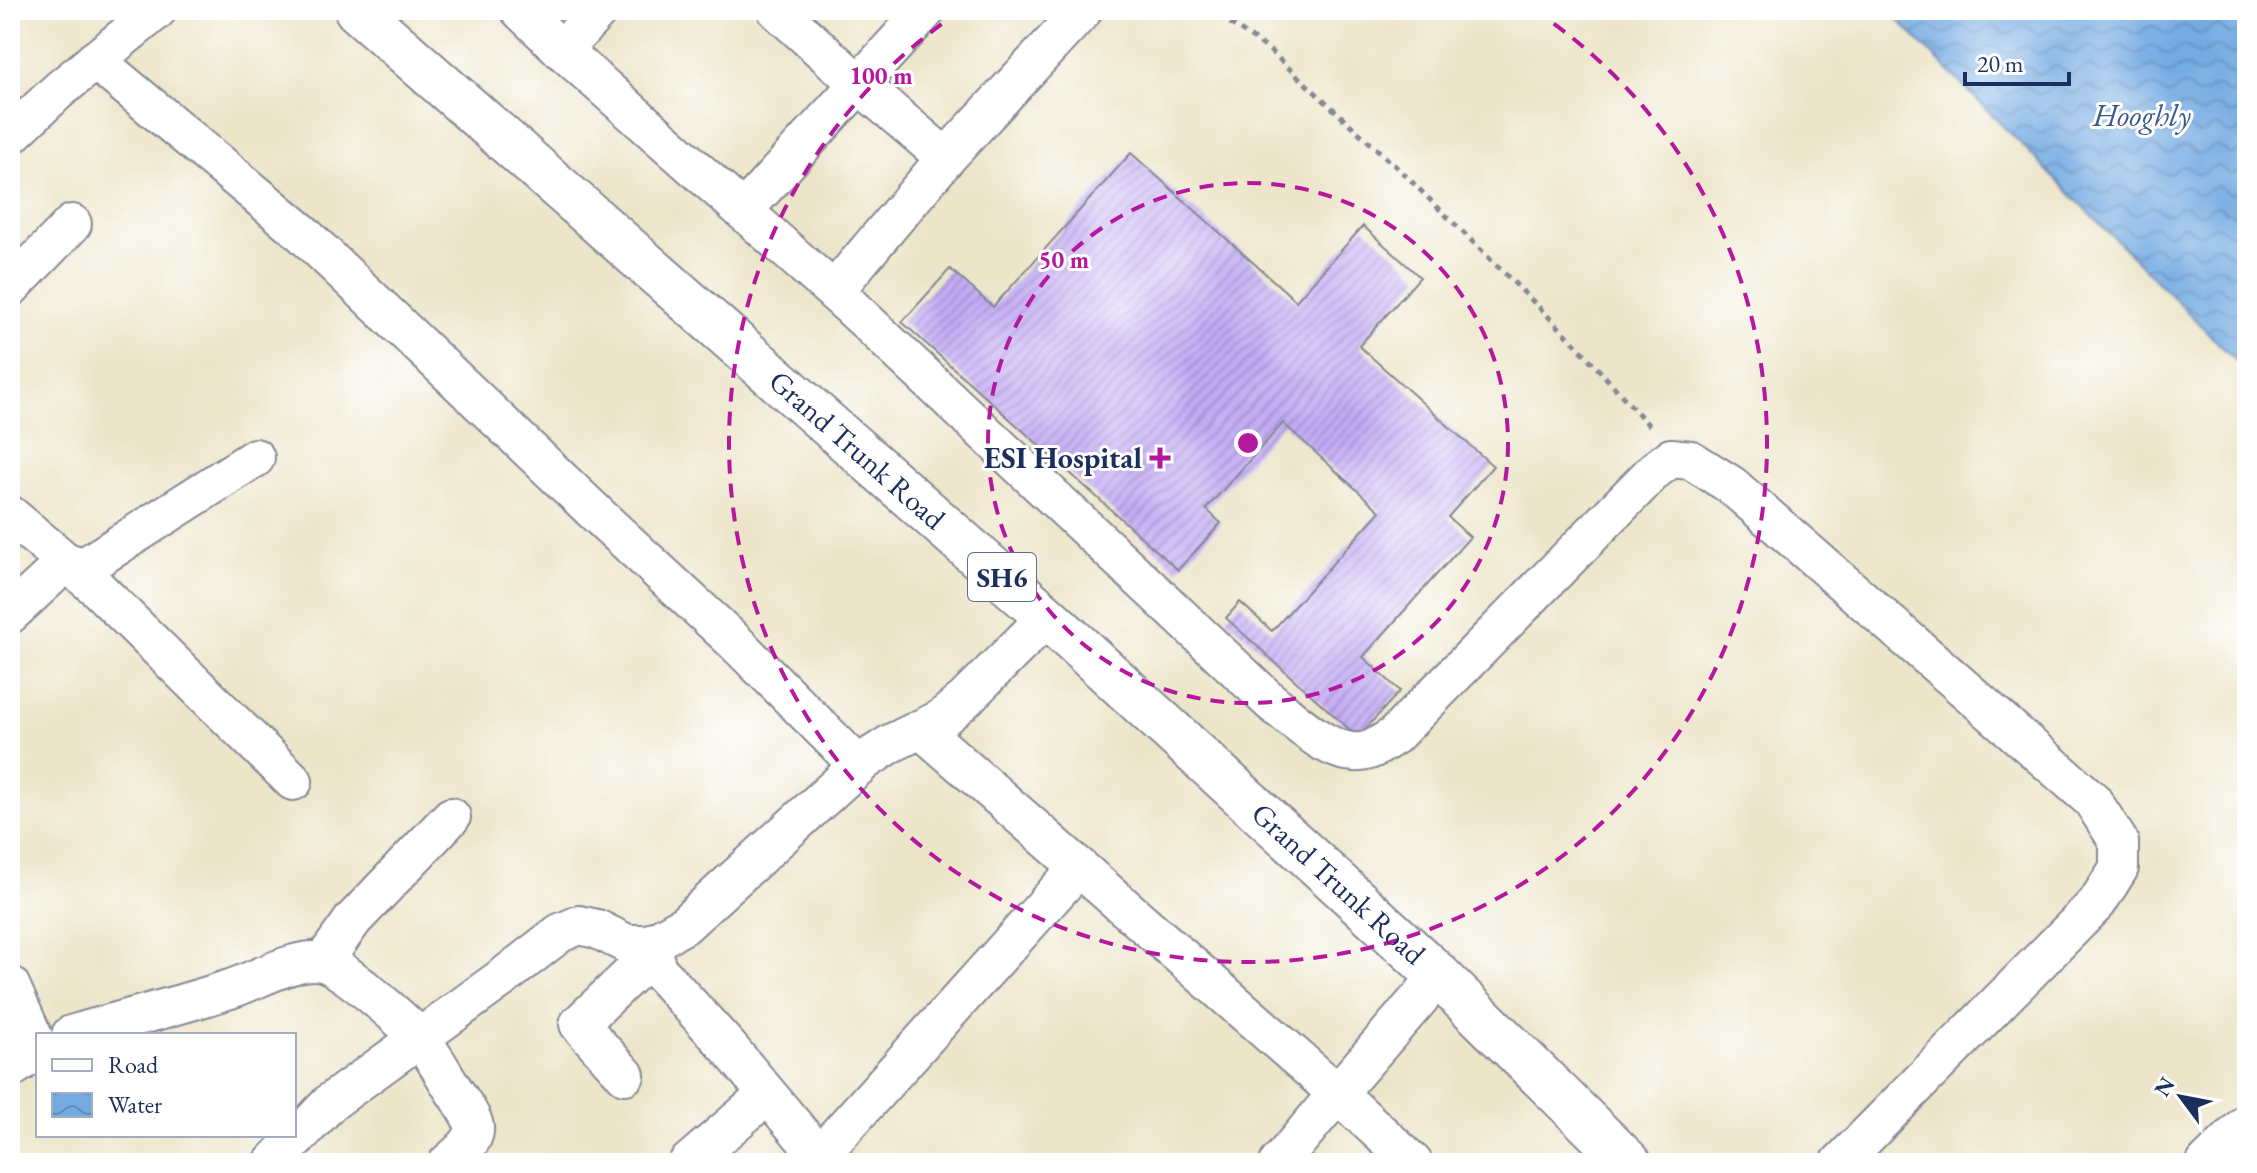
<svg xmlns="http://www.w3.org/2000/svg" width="2257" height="1173" font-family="'EB Garamond',serif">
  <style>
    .water { fill: url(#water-waves); stroke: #486da0; stroke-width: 2 }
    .building { fill: url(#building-hatch) }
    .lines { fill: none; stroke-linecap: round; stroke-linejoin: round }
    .minor-casing { stroke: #848a94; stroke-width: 42 }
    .major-casing { stroke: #848a94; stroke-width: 48 }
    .path { stroke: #848a94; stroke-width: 5; stroke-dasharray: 6 6; stroke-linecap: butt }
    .minor { stroke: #fff; stroke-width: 38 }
    .major { stroke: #fff; stroke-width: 44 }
    .ring { fill: none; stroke: #b5179e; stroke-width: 4; stroke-dasharray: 14 10 }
    .poi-dot { fill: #b5179e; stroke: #fff; stroke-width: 3 }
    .labels { text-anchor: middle; stroke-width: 6; stroke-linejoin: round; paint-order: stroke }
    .shield { fill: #fff; stroke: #5f6d8e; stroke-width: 2 }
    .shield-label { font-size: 28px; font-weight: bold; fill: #1b2f5e }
    .street-label { font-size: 30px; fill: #1b2f5e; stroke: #fff }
    .poi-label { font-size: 30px; font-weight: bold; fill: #1b2f5e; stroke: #fff; text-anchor: end }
    .water-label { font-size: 32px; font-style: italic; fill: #3a5a8d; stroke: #fff }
    .centre { fill: #b5179e; stroke: #fff; stroke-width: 4 }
    .ring-label { font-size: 24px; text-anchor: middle; font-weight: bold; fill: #b5179e; stroke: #fff; stroke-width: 6; stroke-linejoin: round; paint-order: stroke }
  </style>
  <defs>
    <pattern id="water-waves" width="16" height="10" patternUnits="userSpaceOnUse" patternTransform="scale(2)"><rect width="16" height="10" fill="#75abe3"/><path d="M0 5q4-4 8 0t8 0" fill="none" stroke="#5f8cbb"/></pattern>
    <pattern id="building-hatch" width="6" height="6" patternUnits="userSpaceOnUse" patternTransform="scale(2)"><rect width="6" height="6" fill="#c4abf5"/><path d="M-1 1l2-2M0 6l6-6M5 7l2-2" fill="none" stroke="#9e8cca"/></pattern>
  </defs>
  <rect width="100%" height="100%" fill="#fff"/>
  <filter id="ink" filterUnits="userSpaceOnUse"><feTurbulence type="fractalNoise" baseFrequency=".0125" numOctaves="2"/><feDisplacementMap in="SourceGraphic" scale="16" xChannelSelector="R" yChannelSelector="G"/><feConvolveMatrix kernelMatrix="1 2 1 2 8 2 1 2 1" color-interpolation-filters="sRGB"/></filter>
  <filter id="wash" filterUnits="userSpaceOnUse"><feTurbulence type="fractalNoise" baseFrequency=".006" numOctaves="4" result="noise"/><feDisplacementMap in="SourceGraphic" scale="32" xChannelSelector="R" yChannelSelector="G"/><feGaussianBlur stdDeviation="1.8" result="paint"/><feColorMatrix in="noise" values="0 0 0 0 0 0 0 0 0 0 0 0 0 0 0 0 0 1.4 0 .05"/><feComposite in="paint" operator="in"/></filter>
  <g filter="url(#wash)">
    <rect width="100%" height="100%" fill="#ede5c9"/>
    <path class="water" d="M1888 10H2247V372Z"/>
    <g id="blocks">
      <path class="building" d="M1131 153 1296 301 1363 226 1420 277 1359 346 1493 466 1448 517 1470 537 1363 657 1400 691 1358 737 1226 618 1240 602 1272 631 1380 511 1283 423 1206 509 1221 523 1178 570 902 322 950 269 993 307Z"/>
    </g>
  </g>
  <g filter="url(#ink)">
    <use href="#blocks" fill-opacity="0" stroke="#848a94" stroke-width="2"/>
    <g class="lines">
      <defs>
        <g id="minor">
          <path d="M520 10 562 50 850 306 1270 701C1295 720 1333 760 1366 751 1376 749 1385 741 1394 736L1655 470 1671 458 1691 460 1731 485 2092 800 2119 842V868L2097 903 1840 1163"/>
          <path d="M777 10 859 84 946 158"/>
          <path d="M562 50 599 10"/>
          <path d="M95 60 300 231 601 518 734 641 859 766"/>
          <path d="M10 136 59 90 157 10"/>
          <path d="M743 211 926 10"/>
          <path d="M10 288 72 224"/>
          <path d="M834 291 946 158 1083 10"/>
          <path d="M10 515 97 588 293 781"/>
          <path d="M10 614 66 562 84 567 255 458"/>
          <path d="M921 729 1337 1093 1413 1163"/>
          <path d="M650 944 657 969 729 1048 825 1163"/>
          <path d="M323 962 353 920 451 817"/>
          <path d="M10 985 38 1048"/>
          <path d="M71 1035C124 1019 178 1006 230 989 256 981 296 956 323 962 341 966 405 1022 419 1038 432 1052 442 1072 453 1089 478 1128 486 1131 448 1163"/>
          <path d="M10 1069 38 1051"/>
          <path d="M625 1075 579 1024 642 964 638 944"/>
          <path d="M819 1156 1079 867"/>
          <path d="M273 1163 331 1102 502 978 560 933 579 925 597 929 627 944H650L684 925 864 761 892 743 941 719 964 700 1047 617"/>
          <path d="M688 1163 767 1095"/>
          <path d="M1279 1163 1346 1083 1439 976"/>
          <path d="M2206 1163 2247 1123"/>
        </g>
        <g id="major">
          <path id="s1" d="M357 10 1047 617 1439 976 1629 1163"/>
        </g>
      </defs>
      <use href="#minor" class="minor-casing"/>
      <use href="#major" class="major-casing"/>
      <path class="path" d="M1210 10 1267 48 1405 175 1573 341 1653 430"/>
      <use href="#minor" class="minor"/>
      <use href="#major" class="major"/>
    </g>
  </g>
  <g class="ring">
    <circle cx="1248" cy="443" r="260"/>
    <path d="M1534 10A519 519 0 1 1 962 10"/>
  </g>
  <path class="poi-dot" d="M1156 446h8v8h8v8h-8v8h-8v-8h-8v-8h8z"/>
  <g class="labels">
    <rect class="shield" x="968" y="553" width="68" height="48" rx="6"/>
    <g class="shield-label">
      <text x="1002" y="587">SH6</text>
    </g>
    <g class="street-label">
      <text dy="10" stroke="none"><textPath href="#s1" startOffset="666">Grand Trunk Road</textPath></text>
      <text dy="10" stroke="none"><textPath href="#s1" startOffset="1314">Grand Trunk Road</textPath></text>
    </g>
    <g class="poi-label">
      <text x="1142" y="468">ESI Hospital</text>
    </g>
    <g class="water-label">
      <text x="2142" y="126">Hooghly</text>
    </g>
  </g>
  <circle cx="1248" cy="443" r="12" class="centre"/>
  <g class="ring-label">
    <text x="881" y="84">100 m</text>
    <text x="1064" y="268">50 m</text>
  </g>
  <rect width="2257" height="1173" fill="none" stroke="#fff" stroke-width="40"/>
  <rect x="36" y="1033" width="260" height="104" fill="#ffffff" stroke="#a4acbf" stroke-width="2"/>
  <rect x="52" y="1059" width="40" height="12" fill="#ffffff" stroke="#a4acbf" stroke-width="2"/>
  <text x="108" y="1073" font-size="24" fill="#1b2f5e">Road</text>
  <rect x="52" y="1093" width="40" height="24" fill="url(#water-waves)" stroke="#a4acbf" stroke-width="2"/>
  <text x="108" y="1113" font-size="24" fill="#1b2f5e">Water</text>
  <g transform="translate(2181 1097) rotate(302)" stroke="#ffffff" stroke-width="6" paint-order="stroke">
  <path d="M0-6L14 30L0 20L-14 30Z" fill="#1b2f5e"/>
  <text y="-12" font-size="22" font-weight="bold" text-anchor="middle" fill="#1b2f5e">N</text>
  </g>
  <path d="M1965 72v12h104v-12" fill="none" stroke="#1b2f5e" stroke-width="4"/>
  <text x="1977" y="72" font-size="24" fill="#1b2f5e" stroke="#ffffff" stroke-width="6" paint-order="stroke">20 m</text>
</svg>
